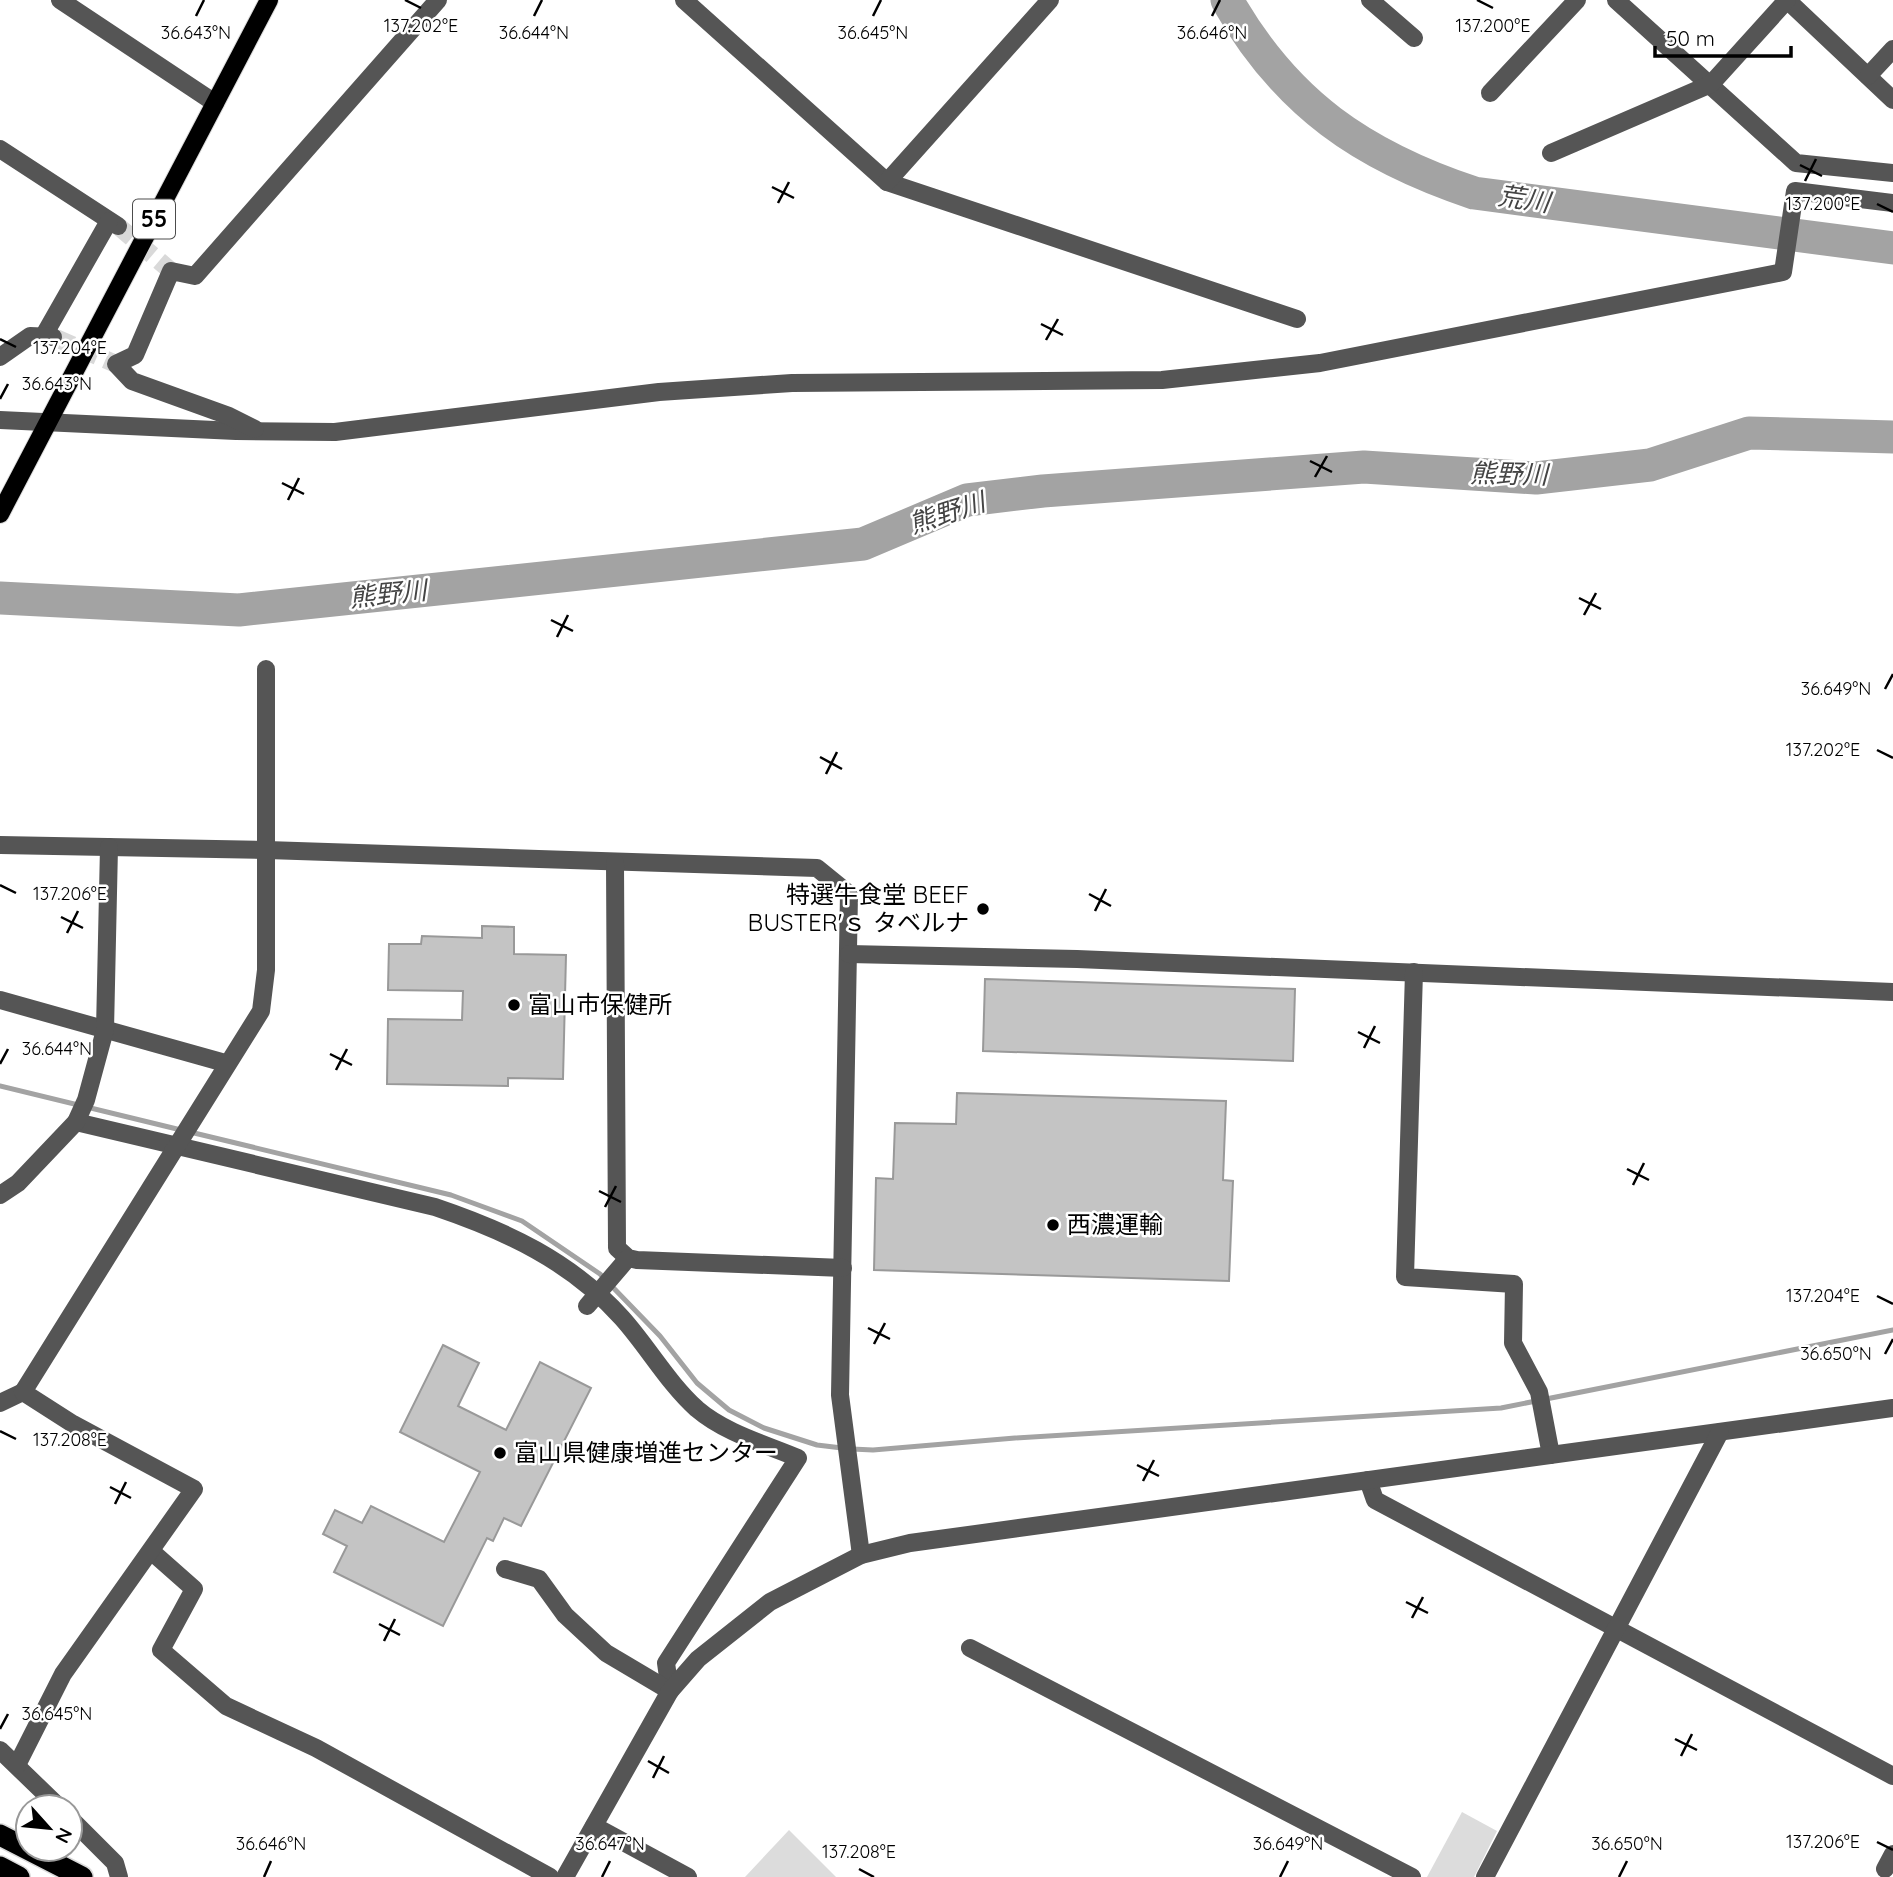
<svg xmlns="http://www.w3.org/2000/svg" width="1893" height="1877" font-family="Quicksand,'Noto Sans JP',sans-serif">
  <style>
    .green { fill: #dcdcdc }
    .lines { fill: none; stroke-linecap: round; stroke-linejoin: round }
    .stream { stroke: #a3a3a3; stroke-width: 5 }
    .river { stroke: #a3a3a3; stroke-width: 33 }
    .building { fill: #c4c4c4; stroke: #999; stroke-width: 2 }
    .minor-tunnel { stroke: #d9d9d9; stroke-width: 18; stroke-dasharray: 18 9; stroke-linecap: butt }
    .major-casing { stroke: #dbdbdb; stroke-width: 20 }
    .highway-casing { stroke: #dbdbdb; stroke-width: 24 }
    .minor { stroke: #555; stroke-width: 18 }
    .major { stroke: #000; stroke-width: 18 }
    .highway { stroke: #000; stroke-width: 21 }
    .ticks { fill: none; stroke: #000; stroke-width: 2.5 }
    .poi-dot { fill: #000; stroke: #fff; stroke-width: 2.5 }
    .labels { text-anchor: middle; stroke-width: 5; stroke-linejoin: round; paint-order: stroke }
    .shield { fill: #fff; stroke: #4c4c4c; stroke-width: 2 }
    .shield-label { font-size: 23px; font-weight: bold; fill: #000 }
    .poi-label { font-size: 24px; fill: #000; stroke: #fff; text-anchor: start }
    .water-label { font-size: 26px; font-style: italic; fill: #444; stroke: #fff }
    .ticks-label { font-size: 18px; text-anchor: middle; fill: #000; stroke: #fff; stroke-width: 5; stroke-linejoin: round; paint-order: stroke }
  </style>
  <rect width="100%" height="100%" fill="#fff"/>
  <g class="green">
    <path d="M1462 1812 1497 1831 1474 1877H1427Z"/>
    <path d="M789 1830 836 1877H745Z"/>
  </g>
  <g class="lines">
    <g class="stream">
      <path d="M0 1086 181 1130"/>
      <path d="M190 1132 451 1195 522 1221 600 1274 660 1336 697 1383 729 1410 764 1428 817 1445 842 1448"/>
      <path d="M852 1449 873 1450 1015 1438 1501 1408 1893 1330"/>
    </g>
    <g class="river">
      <path d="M1227 0C1286 104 1363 156 1474 193L1893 248"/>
      <path d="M0 598 239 610 863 544 967 500 1043 491 1364 467 1536 478 1650 465 1749 433 1893 437"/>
    </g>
  </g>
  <g class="building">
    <path d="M482 926 514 927V954L566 955 563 1079 508 1078V1086L387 1084 388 1019 462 1020 463 991 388 990 389 944H421L422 936 482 938Z"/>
    <path d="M985 979 1295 989 1293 1061 983 1051Z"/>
    <path d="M957 1093 1226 1101 1223 1180 1233 1181 1229 1281 874 1270 876 1178 893 1179 895 1123 956 1124Z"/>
    <path d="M443 1345 479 1363 458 1406 506 1430 540 1362 591 1388 521 1526 504 1518 493 1541 487 1538 443 1626 334 1572 347 1546 323 1534 335 1510 362 1523 371 1506 444 1542 480 1472 400 1432Z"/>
  </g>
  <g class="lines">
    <g class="minor-tunnel">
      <path d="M118 226 171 271"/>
      <path d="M56 338 116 364"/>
    </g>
    <defs>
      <path id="major" d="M0 514 269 0"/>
      <g id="highway">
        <path d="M0 1835 82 1877"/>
        <path d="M0 1867 19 1877"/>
      </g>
    </defs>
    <use href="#major" class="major-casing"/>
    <use href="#highway" class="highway-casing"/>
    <g class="minor">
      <path d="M60 0 215 103"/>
      <path d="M684 0 887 182 1297 319"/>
      <path d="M1370 0 1414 38"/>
      <path d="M1616 0 1796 163 1893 173"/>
      <path d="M1787 0 1893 100"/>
      <path d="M1868 76 1893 49"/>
      <path d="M1490 93 1577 0"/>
      <path d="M0 149 118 226"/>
      <path d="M1551 153 1711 84 1787 0"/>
      <path d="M887 182 1050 0"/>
      <path d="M43 337 109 221"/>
      <path d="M0 357 30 336 53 337"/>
      <path d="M0 420 236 431 335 432 659 392 792 383 1162 380 1320 363 1783 272 1795 191 1893 203"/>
      <path d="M255 429 229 416 132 381 116 364 135 355 171 271 195 276 438 0"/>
      <path d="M0 845 267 850 817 868 849 894 840 1395 861 1555"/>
      <path d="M615 863 617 1248 628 1258 637 1260 843 1268"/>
      <path d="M849 954 1077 959 1893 992"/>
      <path d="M1414 972 1405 1277 1514 1284 1513 1343 1539 1392 1551 1455"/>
      <path d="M0 1000 225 1063"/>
      <path d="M76 1122 435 1207C506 1231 571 1261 622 1318 648 1347 668 1383 697 1409 725 1433 765 1444 798 1458L666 1663 670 1691"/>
      <path d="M0 1195 18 1183 76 1122 86 1100 105 1030 109 847"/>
      <path d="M587 1306 628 1258"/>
      <path d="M0 1403 23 1392"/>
      <path d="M1368 1480 1375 1500 1893 1776"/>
      <path d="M151 1551 194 1589 161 1650 226 1706 316 1748 550 1877"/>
      <path d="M505 1569 539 1579 565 1615 606 1653 670 1691"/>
      <path d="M970 1648 1412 1877"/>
      <path d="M0 1750 59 1807"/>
      <path d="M17 1765 63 1674 194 1489 73 1424 23 1392 261 1011 266 970V669"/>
      <path d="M70 1818 115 1863 119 1877"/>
      <path d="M594 1826 688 1877"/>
      <path d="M1885 1869 1893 1854"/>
      <path d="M565 1877 670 1691 698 1659 770 1602 861 1555 910 1543 1893 1408"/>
      <path d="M1485 1877 1720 1432"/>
    </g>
    <use href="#major" class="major"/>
    <use href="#highway" class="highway"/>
  </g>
  <path class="ticks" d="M405 0 421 8M1477 0 1493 8M196 16 204 0M534 16 542 0M873 16 881 0M1212 16 1220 0M1800 165 1822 176M1805 181 1816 159M772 187 794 198M778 203 789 182M1877 204 1893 212M1041 324 1063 335M0 339 16 347M1046 340 1058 319M0 399 8 384M1310 461 1332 472M1315 477 1327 456M282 483 304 494M288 500 299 478M1579 598 1601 609M1584 615 1596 593M551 620 573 631M557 637 568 615M1885 689 1893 674M1877 750 1893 758M820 757 842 769M826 774 837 752M0 885 16 893M1089 894 1111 906M1095 911 1106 889M61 917 83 928M67 933 78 911M1358 1032 1380 1043M1364 1048 1375 1026M330 1054 352 1065M0 1064 8 1049M336 1070 347 1049M1627 1169 1649 1180M1633 1185 1644 1163M599 1191 621 1202M605 1207 616 1186M1877 1296 1893 1304M868 1328 890 1339M874 1344 885 1323M1885 1354 1893 1339M0 1431 16 1439M1137 1465 1159 1476M1143 1481 1154 1460M110 1487 131 1498M115 1504 126 1482M1406 1602 1428 1613M1412 1618 1423 1597M379 1624 400 1635M384 1641 395 1619M0 1729 8 1714M1675 1739 1697 1750M1681 1756 1692 1734M648 1761 669 1773M653 1778 664 1756M1877 1842 1893 1850M859 1869 874 1877M264 1877 271 1861M602 1877 610 1861M1280 1877 1288 1861M1619 1877 1627 1861"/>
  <g class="poi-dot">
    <circle cx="983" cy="909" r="7"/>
    <circle cx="514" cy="1005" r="7"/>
    <circle cx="1053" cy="1225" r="7"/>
    <circle cx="500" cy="1453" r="7"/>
  </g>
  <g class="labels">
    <rect class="shield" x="133" y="199.5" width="42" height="39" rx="5"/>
    <g class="shield-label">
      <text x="154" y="227">55</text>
    </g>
    <g class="poi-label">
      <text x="969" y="903" text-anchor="end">特選牛食堂 BEEF<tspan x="969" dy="28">BUSTER'ｓ タベルナ</tspan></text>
      <text x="528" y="1013">富山市保健所</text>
      <text x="1067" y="1233">西濃運輸</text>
      <text x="514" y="1461">富山県健康増進センター</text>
    </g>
    <g class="water-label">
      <text transform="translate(1524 199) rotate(8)" y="9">荒川</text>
      <text transform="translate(1509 474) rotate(1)" y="9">熊野川</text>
      <text transform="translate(947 513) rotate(-18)" y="9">熊野川</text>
      <text transform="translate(388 594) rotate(-6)" y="9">熊野川</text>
    </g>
  </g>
  <g class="ticks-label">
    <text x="421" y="32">137.202°E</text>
    <text x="1493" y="32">137.200°E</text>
    <text x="196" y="39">36.643°N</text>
    <text x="534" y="39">36.644°N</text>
    <text x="873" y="39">36.645°N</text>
    <text x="1212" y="39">36.646°N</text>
    <text x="1823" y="210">137.200°E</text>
    <text x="70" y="354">137.204°E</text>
    <text x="57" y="390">36.643°N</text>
    <text x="1836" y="695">36.649°N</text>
    <text x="1823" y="756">137.202°E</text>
    <text x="70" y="900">137.206°E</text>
    <text x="57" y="1055">36.644°N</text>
    <text x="1823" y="1302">137.204°E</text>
    <text x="1836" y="1360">36.650°N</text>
    <text x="70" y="1446">137.208°E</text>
    <text x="57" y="1720">36.645°N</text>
    <text x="1823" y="1848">137.206°E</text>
    <text x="271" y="1850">36.646°N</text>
    <text x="610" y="1850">36.647°N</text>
    <text x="1288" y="1850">36.649°N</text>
    <text x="1627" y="1850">36.650°N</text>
    <text x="859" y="1858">137.208°E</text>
  </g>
  <g transform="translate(49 1828) rotate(117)"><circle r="33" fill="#ffffff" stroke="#999999" stroke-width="2"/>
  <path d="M0-5L12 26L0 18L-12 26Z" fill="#000000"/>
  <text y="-10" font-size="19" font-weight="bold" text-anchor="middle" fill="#000000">N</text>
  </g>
  <path d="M1655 46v10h136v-10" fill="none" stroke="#000000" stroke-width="3.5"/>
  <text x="1666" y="46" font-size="21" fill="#000000" stroke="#ffffff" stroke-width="5" paint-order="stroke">50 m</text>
</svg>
